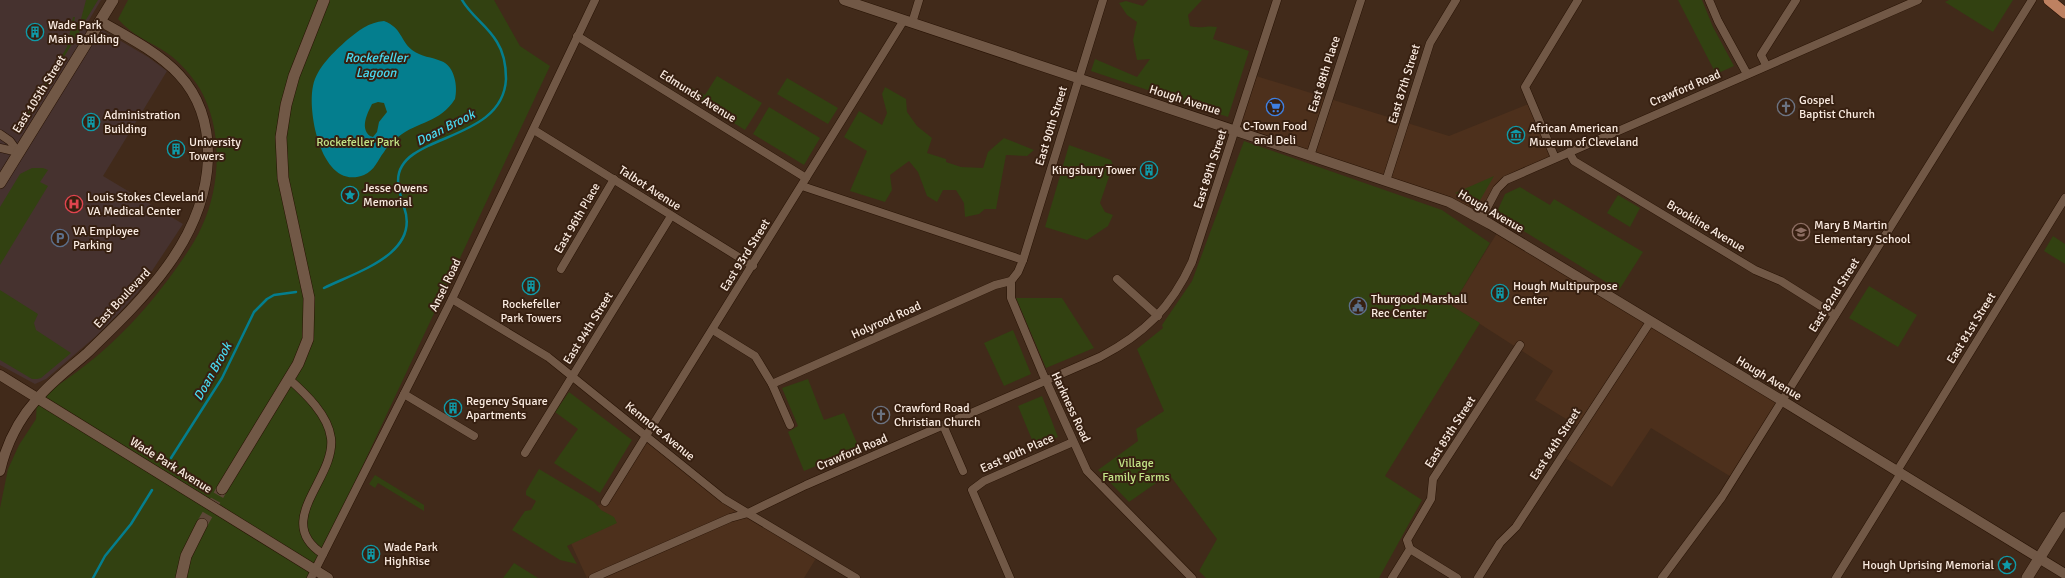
<svg xmlns="http://www.w3.org/2000/svg" width="2065" height="578" font-family="Signika,sans-serif">
  <style>
    .built { fill: #4d301c }
    .medical { fill: #46322f }
    .green { fill: #324111 }
    .water { fill: #047e8e; fill-rule: evenodd }
    .lines { fill: none; stroke-linecap: round; stroke-linejoin: round }
    .stream { stroke: #047e8e; stroke-width: 2.5 }
    .secondary-tunnel { stroke: #5d4738; stroke-width: 11; stroke-dasharray: 11 5.5; stroke-linecap: butt }
    .minor-casing { stroke: #271204; stroke-width: 9 }
    .tertiary-casing { stroke: #271204; stroke-width: 11 }
    .secondary-casing { stroke: #271204; stroke-width: 12 }
    .primary-casing { stroke: #271204; stroke-width: 12 }
    .minor { stroke: #715846; stroke-width: 8 }
    .tertiary { stroke: #715846; stroke-width: 10 }
    .secondary { stroke: #715846; stroke-width: 11 }
    .primary { stroke: #be8161; stroke-width: 11 }
    .labels { text-anchor: middle; stroke-width: 4; stroke-linejoin: round; paint-order: stroke }
    .poi-label { font-size: 12px; fill: #faebe1; stroke: #372011; text-anchor: start }
    .street-label { font-size: 12px; fill: #faebe1; stroke: #372011 }
    .park-label { font-size: 12px; fill: #c3e487; stroke: #372011 }
    .water-label { font-size: 13px; font-style: italic; fill: #49d9f0; stroke: #372011 }
  </style>
  <rect width="100%" height="100%" fill="#412a1a"/>
  <g class="built">
    <path d="M1253 75 1449 136 1531 103 1555 158 1506 180 1481 219 1449 202 1236 130Z"/>
    <path d="M1499 230 1782 400 1733 478 1651 428 1612 487 1562 456 1581 428 1535 400 1553 371 1452 306Z"/>
    <path d="M647 435 724 499 818 555 804 578H587L562 524 605 502Z"/>
  </g>
  <path class="medical" d="M0 0H101L86 25 88 23 104 31 148 57 167 71 103 176 183 224 138 292 120 312 95 337 46 379 35 384 0 365Z"/>
  <g class="green">
    <path d="M86 0H98L84 23 78 19H81Z"/>
    <path d="M128 0H494L520 46 550 66 310 578H0V508L8 469 19 445 36 419 37 398C93 366 138 322 175 270 185 256 195 242 202 226 221 185 223 129 200 89 192 76 180 62 167 53 151 42 131 35 118 19Z"/>
    <path d="M1148 0H1202L1188 15 1190 26C1200 29 1208 25 1217 27L1213 39 1249 51 1228 117 1091 71 1095 59 1137 77 1150 59 1137 60 1133 40 1137 22 1127 15 1119 3 1126 1 1143 6Z"/>
    <path d="M1678 0H1702L1713 27 1734 66 1716 74Z"/>
    <path d="M1949 0H2013L1993 32 1945 2Z"/>
    <path d="M73 17H75L74 21 83 26 27 117 26 116 67 47Z"/>
    <path d="M717 76 762 103 745 130 680 89 683 83 705 95Z"/>
    <path d="M787 78 838 108 828 124 777 94Z"/>
    <path d="M885 87 906 99 907 112 917 126 932 138 927 153 946 159V162L961 167 983 168 988 152 1004 138 1034 150 1027 156 1006 155 996 209H985L979 214 965 217 964 203 956 190H943L937 202 927 196 918 172 909 161 890 175 892 190 885 202 850 191 867 151 844 137 859 111 882 125 887 113 882 94Z"/>
    <path d="M769 107 820 138 804 165 753 134Z"/>
    <path d="M1244 141 1442 210 1490 243 1452 306 1480 323 1385 476 1422 500 1379 578H1206L1199 571 1217 539 1169 474 1129 502 1098 470 1138 441 1136 429 1164 411 1137 349 1163 328 1162 325 1192 281Z"/>
    <path d="M1069 145 1111 160 1113 165 1100 203 1105 212 1113 215 1108 226 1087 240 1045 227Z"/>
    <path d="M32 168H43L48 170 40 182 48 186 0 265V207L20 174Z"/>
    <path d="M1494 176 1479 202 1476 203 1455 193Z"/>
    <path d="M1520 187 1550 205 1554 199 1643 252 1619 290 1496 214 1505 194Z"/>
    <path d="M1618 195 1640 208 1630 227 1607 213Z"/>
    <path d="M2053 236 2065 244V264L2044 251Z"/>
    <path d="M1869 286 1917 315 1898 347 1849 318Z"/>
    <path d="M0 290 38 314 34 323 36 330 71 353 41 378 37 379H32L0 360Z"/>
    <path d="M1016 298H1062L1094 348 1046 368Z"/>
    <path d="M1013 330 1031 374 1004 386 984 343Z"/>
    <path d="M808 379 824 420 844 413 859 448 804 471 788 432 798 426 782 388Z"/>
    <path d="M569 392 632 440 600 493 554 463 578 429 555 412Z"/>
    <path d="M1042 396 1058 437 1035 447 1018 406Z"/>
    <path d="M539 469 594 502 601 510 614 517 617 523 567 546 577 564 560 560 512 530 525 511 531 510 536 501 526 495V491Z"/>
    <path d="M375 475 424 505V511L378 483 375 488 369 484Z"/>
    <path d="M514 563 538 578H503Z"/>
  </g>
  <path class="water" d="M384 21C402 28 400 40 412 50 421 57 432 57 441 61 455 66 458 87 455 99 440 123 418 121 398 137 393 141 387 147 384 152 377 161 375 170 364 175 322 192 307 113 313 86 317 67 334 52 347 40 358 31 369 22 384 21ZM378 102 384 103 387 112 379 122 377 132 373 137 370 136C360 128 367 114 372 104Z"/>
  <g class="lines">
    <g class="stream">
      <path d="M324 288C356 272 421 254 404 207 400 193 394 179 402 166 408 156 418 151 428 146 459 131 504 121 506 79 506 66 504 53 497 42 487 25 471 16 462 0"/>
      <path d="M171 458 222 378 254 312 267 299 274 295 296 292"/>
      <path d="M93 578 105 556 131 524 152 490"/>
    </g>
    <path class="secondary-tunnel" d="M202 524 222 489"/>
    <defs>
      <g id="minor">
        <path d="M1103 0 1023 260 1018 272 1011 281V298L1042 372 1087 471 1192 578"/>
        <path d="M1709 0 1718 21 1747 74"/>
        <path d="M912 23 919 0"/>
        <path d="M577 36 806 178"/>
        <path d="M1766 65 1761 55 1796 0"/>
        <path d="M534 130 753 266"/>
        <path d="M0 134 10 141 18 152"/>
        <path d="M0 148 18 152"/>
        <path d="M1569 152 1574 161 1755 270 1781 281 1835 315"/>
        <path d="M1310 156 1361 0"/>
        <path d="M1555 158 1525 87 1578 0"/>
        <path d="M1386 181 1430 43 1456 0"/>
        <path d="M802 186 1023 260"/>
        <path d="M1481 219 1497 189 1506 180 1918 0"/>
        <path d="M561 269 614 179"/>
        <path d="M1117 279 1158 316"/>
        <path d="M452 299 548 357 724 499 856 578"/>
        <path d="M713 330 755 356 772 384 790 425"/>
        <path d="M289 379C306 394 328 415 331 438 336 479 272 521 323 554"/>
        <path d="M772 384 995 285 1011 281"/>
        <path d="M404 394 474 436"/>
        <path d="M943 425 963 471"/>
        <path d="M525 453 671 216"/>
        <path d="M1897 471 2065 198"/>
        <path d="M605 502 904 20"/>
        <path d="M1410 549 1457 578"/>
        <path d="M311 578 452 299 595 0"/>
        <path d="M593 578 730 518 748 513 806 485 1100 357C1144 334 1171 308 1192 262L1277 0"/>
        <path d="M1010 578 972 490 984 481 1073 442"/>
        <path d="M1392 578 1410 549 1407 540 1431 499 1433 479 1520 345"/>
        <path d="M1478 578 1500 543 1516 527 1650 322"/>
        <path d="M1662 578 1722 497 2032 0"/>
        <path d="M1836 578 1901 473"/>
      </g>
      <g id="tertiary">
        <path d="M844 0 1449 202 1490 224 1791 406 2065 574"/>
        <path d="M0 375 328 578"/>
        <path d="M0 471C6 445 19 419 37 399 51 382 70 368 86 354 141 301 205 241 208 159 210 80 161 55 100 21"/>
      </g>
      <g id="secondary">
        <path d="M0 183 113 0"/>
        <path d="M222 489 298 364 308 339 309 298 283 178 281 137 286 105 294 76 324 0"/>
        <path d="M181 578 186 556 202 524"/>
        <path d="M2027 578 2065 517"/>
      </g>
      <path id="primary" d="M2049 0 2065 13"/>
    </defs>
    <use href="#minor" class="minor-casing"/>
    <use href="#tertiary" class="tertiary-casing"/>
    <use href="#secondary" class="secondary-casing"/>
    <use href="#primary" class="primary-casing"/>
    <use href="#minor" class="minor"/>
    <use href="#tertiary" class="tertiary"/>
    <use href="#secondary" class="secondary"/>
    <use href="#primary" class="primary"/>
  </g>
  <defs>
    <symbol id="building-ring" viewBox="-11 -11 22 22"><circle r="9.5" fill="#372011" stroke="#0f9aa8" stroke-width="1.5"/><path d="M-4-6H4V6H1V3H-1V6H-4ZM-2.5-4.3h1.7v1.8h-1.7ZM.8-4.3h1.7v1.8H.8ZM-2.5-1h1.7V.8h-1.7ZM.8-1h1.7V.8H.8Z" fill="#0f9aa8"/></symbol>
    <symbol id="supermarket-ring" viewBox="-11 -11 22 22"><circle r="9.5" fill="#372011" stroke="#3f7fe0" stroke-width="1.5"/><path d="M-6-5.5h2.5l.6 2H6L4.5 2H-2.5L-4.4-4H-6ZM-1.5 3.2a1.3 1.3 0 1 0 .1 0ZM3 3.2a1.3 1.3 0 1 0 .1 0Z" fill="#3f7fe0"/></symbol>
    <symbol id="church-ring" viewBox="-11 -11 22 22"><circle r="9.5" fill="#372011" stroke="#6b7280" stroke-width="1.5"/><path d="M-1.2-6h2.4v3.5h3.3v2.4h-3.3V6h-2.4V-.1h-3.3v-2.4h3.3Z" fill="#6b7280"/></symbol>
    <symbol id="museum-ring" viewBox="-11 -11 22 22"><circle r="9.5" fill="#372011" stroke="#0f9aa8" stroke-width="1.5"/><path d="M0-6L6-3V-2H-6V-3ZM-5-1h2V3h-2ZM-1-1h2V3h-2ZM3-1h2V3H3ZM-6 4H6V6H-6Z" fill="#0f9aa8"/></symbol>
    <symbol id="sight-ring" viewBox="-11 -11 22 22"><circle r="9.5" fill="#372011" stroke="#0f9aa8" stroke-width="1.5"/><path d="M0-6L1.8-2.2L6-1.7L2.9 1.2L3.7 5.4L0 3.3L-3.7 5.4L-2.9 1.2L-6-1.7L-1.8-2.2Z" fill="#0f9aa8"/></symbol>
    <symbol id="hospital-ring" viewBox="-11 -11 22 22"><circle r="9.5" fill="#372011" stroke="#e0444e" stroke-width="1.5"/><path d="M-5-5h3v3.5h4V-5h3V5h-3V1.5h-4V5h-3Z" fill="#e0444e"/></symbol>
    <symbol id="school-ring" viewBox="-11 -11 22 22"><circle r="9.5" fill="#372011" stroke="#8d6e63" stroke-width="1.5"/><path d="M0-5L7-2L0 1L-7-2ZM-4 1L0 2.5L4 1V4Q0 6-4 4Z" fill="#8d6e63"/></symbol>
    <symbol id="parking-ring" viewBox="-11 -11 22 22"><circle r="9.5" fill="#372011" stroke="#5c6f8a" stroke-width="1.5"/><path d="M-3.5-5.5H1a3.5 3.5 0 0 1 0 7H-1V5.5H-3.5ZM-1-3.4V-.6H.8a1.4 1.4 0 0 0 0-2.8Z" fill="#5c6f8a"/></symbol>
    <symbol id="civic-ring" viewBox="-11 -11 22 22"><circle r="9.5" fill="#372011" stroke="#5c6f8a" stroke-width="1.5"/><path d="M-.6-6.5H3V-4.5H.6V-3L4-1V1h2V6H-6V1h2V-1L-.6-3ZM-1.2 2.5V6h2.4V2.5Z" fill="#5c6f8a"/></symbol>
  </defs>
  <g fill-rule="evenodd">
    <use href="#building-ring" x="25" y="22" width="20" height="20"/>
    <use href="#supermarket-ring" x="1265" y="97" width="20" height="20"/>
    <use href="#church-ring" x="1776" y="97" width="20" height="20"/>
    <use href="#building-ring" x="81" y="112" width="20" height="20"/>
    <use href="#museum-ring" x="1506" y="125" width="20" height="20"/>
    <use href="#building-ring" x="166" y="139" width="20" height="20"/>
    <use href="#building-ring" x="1139" y="160" width="20" height="20"/>
    <use href="#sight-ring" x="340" y="185" width="20" height="20"/>
    <use href="#hospital-ring" x="64" y="194" width="20" height="20"/>
    <use href="#school-ring" x="1791" y="222" width="20" height="20"/>
    <use href="#parking-ring" x="50" y="228" width="20" height="20"/>
    <use href="#building-ring" x="521" y="276" width="20" height="20"/>
    <use href="#building-ring" x="1490" y="283" width="20" height="20"/>
    <use href="#civic-ring" x="1348" y="296" width="20" height="20"/>
    <use href="#building-ring" x="443" y="398" width="20" height="20"/>
    <use href="#church-ring" x="871" y="405" width="20" height="20"/>
    <use href="#building-ring" x="361" y="544" width="20" height="20"/>
    <use href="#sight-ring" x="1997" y="555" width="20" height="20"/>
  </g>
  <g class="labels">
    <g class="poi-label">
      <text x="48" y="29">Wade Park<tspan x="48" dy="14">Main Building</tspan></text>
      <text x="1799" y="104">Gospel<tspan x="1799" dy="14">Baptist Church</tspan></text>
      <text x="104" y="119">Administration<tspan x="104" dy="14">Building</tspan></text>
      <text x="1275" y="130" text-anchor="middle">C-Town Food<tspan x="1275" dy="14">and Deli</tspan></text>
      <text x="1529" y="132">African American<tspan x="1529" dy="14">Museum of Cleveland</tspan></text>
      <text x="189" y="146">University<tspan x="189" dy="14">Towers</tspan></text>
      <text x="1136" y="174" text-anchor="end">Kingsbury Tower</text>
      <text x="363" y="192">Jesse Owens<tspan x="363" dy="14">Memorial</tspan></text>
      <text x="87" y="201">Louis Stokes Cleveland<tspan x="87" dy="14">VA Medical Center</tspan></text>
      <text x="1814" y="229">Mary B Martin<tspan x="1814" dy="14">Elementary School</tspan></text>
      <text x="73" y="235">VA Employee<tspan x="73" dy="14">Parking</tspan></text>
      <text x="1513" y="290">Hough Multipurpose<tspan x="1513" dy="14">Center</tspan></text>
      <text x="1371" y="303">Thurgood Marshall<tspan x="1371" dy="14">Rec Center</tspan></text>
      <text x="531" y="308" text-anchor="middle">Rockefeller<tspan x="531" dy="14">Park Towers</tspan></text>
      <text x="466" y="405">Regency Square<tspan x="466" dy="14">Apartments</tspan></text>
      <text x="894" y="412">Crawford Road<tspan x="894" dy="14">Christian Church</tspan></text>
      <text x="384" y="551">Wade Park<tspan x="384" dy="14">HighRise</tspan></text>
      <text x="1994" y="569" text-anchor="end">Hough Uprising Memorial</text>
    </g>
    <g class="street-label">
      <text transform="translate(1324 74) rotate(-72)" y="4">East 88th Place</text>
      <text transform="translate(1404 84) rotate(-73)" y="4">East 87th Street</text>
      <text transform="translate(1685 88) rotate(-23)" y="4">Crawford Road</text>
      <text transform="translate(39 94) rotate(-58)" y="4">East 105th Street</text>
      <text transform="translate(698 96) rotate(32)" y="4">Edmunds Avenue</text>
      <text transform="translate(1185 100) rotate(18)" y="4">Hough Avenue</text>
      <text transform="translate(1051 126) rotate(-73)" y="4">East 90th Street</text>
      <text transform="translate(1210 169) rotate(-72)" y="4">East 89th Street</text>
      <text transform="translate(650 188) rotate(33)" y="4">Talbot Avenue</text>
      <text transform="translate(1491 211) rotate(30)" y="4">Hough Avenue</text>
      <text transform="translate(577 218) rotate(-60)" y="4">East 96th Place</text>
      <text transform="translate(1706 226) rotate(31)" y="4">Brookline Avenue</text>
      <text transform="translate(745 255) rotate(-58)" y="4">East 93rd Street</text>
      <text transform="translate(445 285) rotate(-64)" y="4">Ansel Road</text>
      <text transform="translate(1834 295) rotate(-58)" y="4">East 82nd Street</text>
      <text transform="translate(122 298) rotate(-47)" y="4">East Boulevard</text>
      <text transform="translate(886 320) rotate(-24)" y="4">Holyrood Road</text>
      <text transform="translate(588 328) rotate(-58)" y="4">East 94th Street</text>
      <text transform="translate(1971 328) rotate(-58)" y="4">East 81st Street</text>
      <text transform="translate(1769 378) rotate(31)" y="4">Hough Avenue</text>
      <text transform="translate(1071 407) rotate(65)" y="4">Harkness Road</text>
      <text transform="translate(660 431) rotate(39)" y="4">Kenmore Avenue</text>
      <text transform="translate(1450 432) rotate(-57)" y="4">East 85th Street</text>
      <text transform="translate(1555 444) rotate(-57)" y="4">East 84th Street</text>
      <text transform="translate(852 452) rotate(-23)" y="4">Crawford Road</text>
      <text transform="translate(1017 453) rotate(-24)" y="4">East 90th Place</text>
      <text transform="translate(171 465) rotate(32)" y="4">Wade Park Avenue</text>
    </g>
    <g class="park-label">
      <text x="358" y="146">Rockefeller Park</text>
      <text x="1136" y="467">Village<tspan x="1136" dy="14">Family Farms</tspan></text>
    </g>
    <g class="water-label">
      <text x="376" y="62">Rockefeller<tspan x="376" dy="15">Lagoon</tspan></text>
      <text transform="translate(445 127) rotate(-27)" y="5">Doan Brook</text>
      <text transform="translate(212 371) rotate(-61)" y="5">Doan Brook</text>
    </g>
  </g>
</svg>
